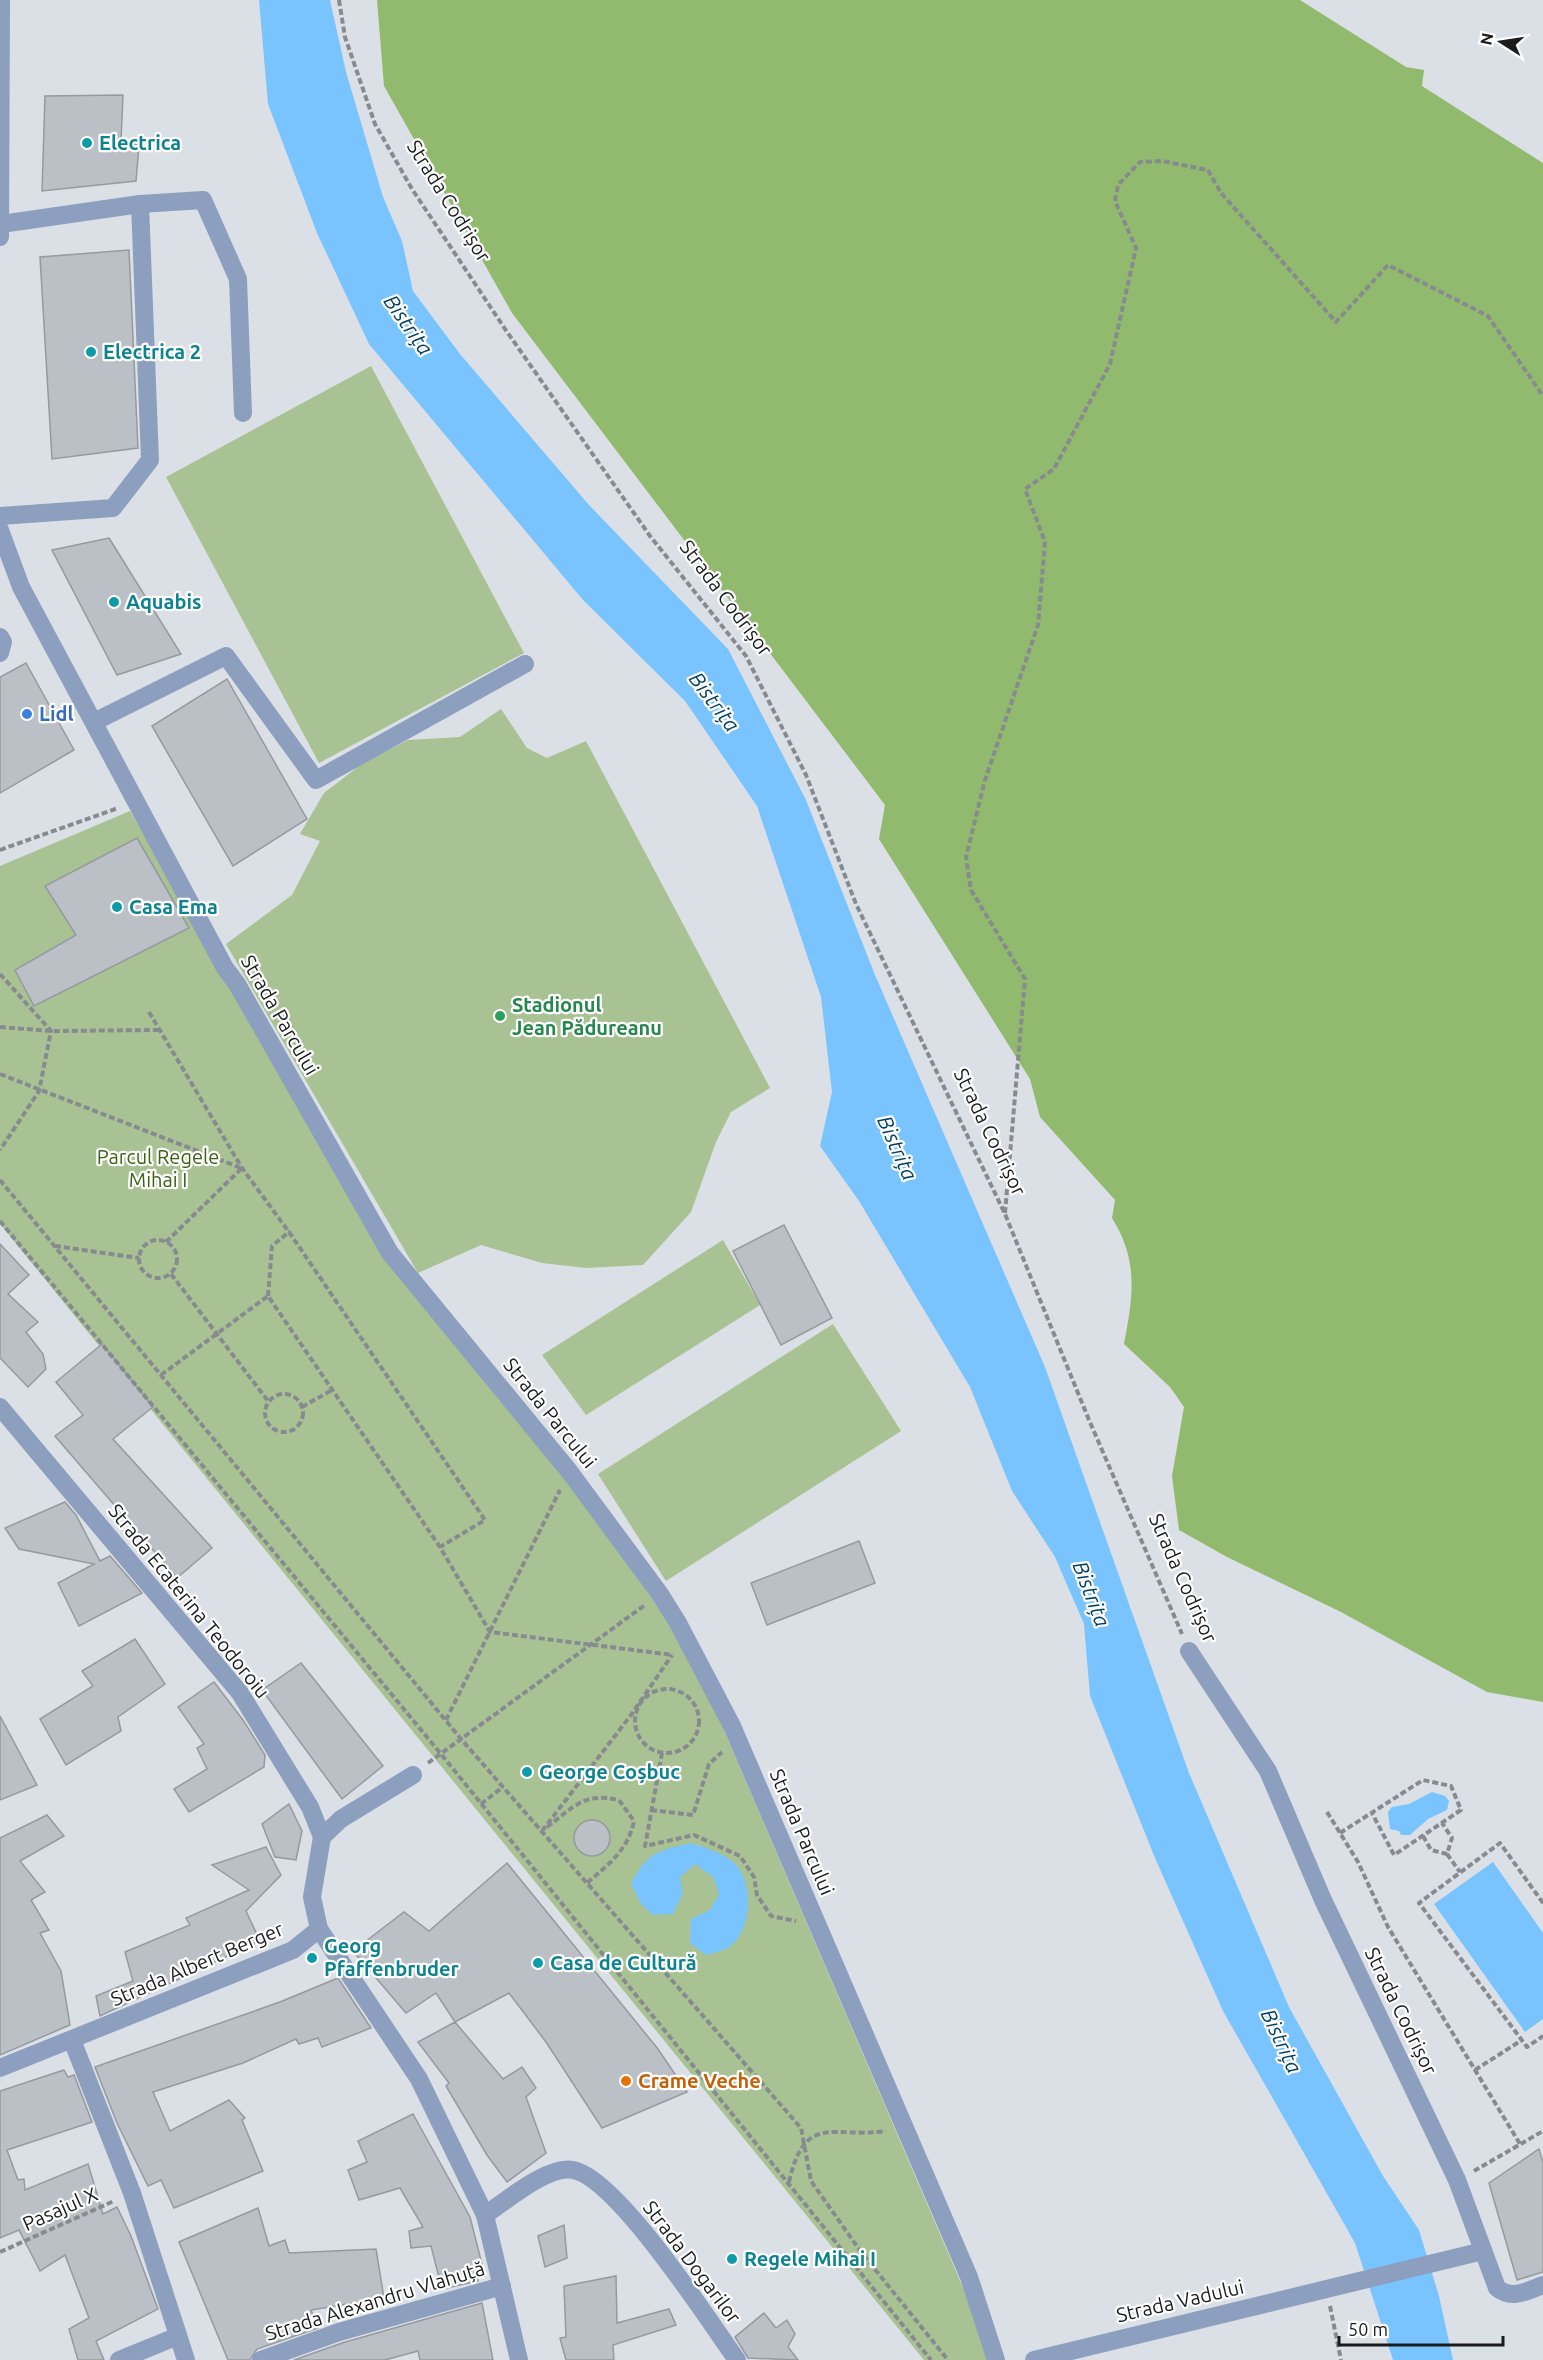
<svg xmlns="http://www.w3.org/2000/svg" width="1543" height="2360" font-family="Ubuntu,sans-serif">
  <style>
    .green { fill: #a8c293 }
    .forest { fill: #92ba6e }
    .water { fill: #79c4fe }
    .building { fill: #bac0c5; stroke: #959a9f; stroke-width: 1.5 }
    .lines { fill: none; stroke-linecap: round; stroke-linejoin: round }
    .path { stroke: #878b8f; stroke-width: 4; stroke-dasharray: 6 3; stroke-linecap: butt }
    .minor { stroke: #8d9fbe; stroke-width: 18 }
    .culture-dot { fill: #0f9aa8; stroke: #fff; stroke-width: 2 }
    .shop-dot { fill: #3f7fe0; stroke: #fff; stroke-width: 2 }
    .leisure-dot { fill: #2e9e5b; stroke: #fff; stroke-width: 2 }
    .food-dot { fill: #e8710a; stroke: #fff; stroke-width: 2 }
    .labels { text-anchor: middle; stroke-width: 4.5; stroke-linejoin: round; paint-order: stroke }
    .culture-label { font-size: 20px; font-weight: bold; fill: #0d838f; stroke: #fff; text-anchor: start }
    .street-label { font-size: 20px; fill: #191b1d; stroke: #fff }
    .shop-label { font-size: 20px; font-weight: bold; fill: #366cbe; stroke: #fff; text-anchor: start }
    .leisure-label { font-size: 20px; font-weight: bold; fill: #27864d; stroke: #fff; text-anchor: start }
    .park-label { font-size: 20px; fill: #3e6213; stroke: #fff }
    .food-label { font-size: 20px; font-weight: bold; fill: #c56008; stroke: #fff; text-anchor: start }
    .water-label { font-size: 21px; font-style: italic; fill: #023f64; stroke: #fff }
  </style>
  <rect width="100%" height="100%" fill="#dbe0e6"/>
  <g class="green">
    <path d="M371 366 524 653 319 763 166 477Z"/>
    <path d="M501 709 527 748 547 758 586 741 770 1088 731 1112 716 1142 691 1212 643 1265 586 1268 542 1263 481 1245 418 1273 226 944 292 895 320 841 300 834 324 793 363 763 408 740 460 737Z"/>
    <path d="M130 811 390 1253 678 1623 994 2360H924L0 1224V866Z"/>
    <path d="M723 1240 760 1305 586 1415 542 1355Z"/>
    <path d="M833 1324 901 1431 666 1581 598 1474Z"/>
  </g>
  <path class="forest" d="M377 0H1300L1406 67 1424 70 1422 86 1543 163V1702L1487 1692 1341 1612 1227 1557 1179 1530 1172 1476 1184 1407 1170 1387 1124 1344C1133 1297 1139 1261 1112 1218L1115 1200 1040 1117 1030 1079 879 839 885 805 512 313 384 86Z"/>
  <g class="water">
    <path d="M259 0H330L346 72 383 197 402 241 413 291 460 354 589 505 728 649 806 800 875 975 1045 1367 1189 1773 1289 2007 1383 2176 1419 2230 1439 2296 1453 2360H1393L1355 2243 1223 2011 1155 1858 1090 1696 1084 1624 1055 1557 1012 1491 970 1387 859 1201 820 1146 832 1092 821 997 757 806 685 701 583 600 369 344 317 233 268 104Z"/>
    <path d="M1432 1792 1445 1796 1449 1801 1447 1810 1428 1819 1410 1835H1401L1399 1831 1390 1829 1388 1812 1392 1807 1409 1804Z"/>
    <path d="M691 1843C706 1848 731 1855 740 1870 753 1891 751 1933 728 1948 722 1951 713 1953 706 1955L690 1943 691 1919 710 1910 719 1894 713 1877 695 1864 680 1877 683 1893 673 1914 653 1915 641 1904 631 1884C646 1853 659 1850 691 1843Z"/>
    <path d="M1493 1862 1543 1933V2019L1525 2032 1434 1904Z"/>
  </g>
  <g class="building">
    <path d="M123 95 121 141 139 145 136 181 42 191 45 96Z"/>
    <path d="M129 250 138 448 52 459 40 257Z"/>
    <path d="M109 538 181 654 117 675 52 550Z"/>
    <path d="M26 663 74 750 0 793V677Z"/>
    <path d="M227 679 307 819 233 866 152 726Z"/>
    <path d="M137 838 189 928 34 1006 15 970 76 935 45 886Z"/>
    <path d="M784 1225 832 1318 781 1345 733 1251Z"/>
    <path d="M0 1244 29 1275 8 1294 38 1322 26 1332 43 1354 46 1369 28 1387 0 1358Z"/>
    <path d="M102 1344 153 1407 113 1439 212 1548 177 1578 55 1436 83 1415 56 1382Z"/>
    <path d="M65 1502 76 1515 100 1561 110 1556 142 1593 79 1626 58 1583 94 1564 19 1549 5 1528Z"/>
    <path d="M859 1541 875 1583 767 1625 751 1583Z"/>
    <path d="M135 1639 165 1684 118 1717 121 1731 66 1765 40 1719 93 1686 82 1671Z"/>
    <path d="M301 1663 383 1766 342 1799 262 1690Z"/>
    <path d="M214 1682 243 1720 265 1755 264 1767 189 1812 174 1789 207 1769 197 1748 204 1744 178 1707Z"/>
    <path d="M0 1716 37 1785 0 1800Z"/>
    <path d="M289 1804 302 1831 296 1860 275 1857 262 1824Z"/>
    <path d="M47 1815 64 1836 20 1861 45 1892 31 1900 49 1930 40 1933 61 1971 70 2025 0 2055V1838Z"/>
    <circle cx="592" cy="1838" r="18"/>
    <path d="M266 1847 281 1875 246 1911 260 1941 100 2016 96 1996 133 1981 125 1952 190 1925 186 1918 249 1890 212 1865Z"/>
    <path d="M507 1863 658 2049 687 2092 602 2128 546 2042 509 1993 455 2022 436 1993 406 2013 353 1951 404 1912 429 1931Z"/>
    <path d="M338 1978 371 2028 322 2047 318 2038 299 2044 296 2039 243 2063 153 2092 170 2131 229 2100 245 2118 242 2120 263 2171 174 2208 161 2180 148 2186 117 2123 95 2067 280 2002Z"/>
    <path d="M455 2022 503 2079 522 2067 536 2088 526 2097 546 2153 507 2182 487 2155 446 2086 449 2083 418 2042Z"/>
    <path d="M64 2070 68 2077 74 2075 92 2122 7 2150 18 2180 24 2179 25 2190 88 2164 103 2214 117 2207 131 2236 158 2309 96 2341 104 2360H78L69 2329 89 2318 65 2255 40 2271 19 2230 0 2238V2091Z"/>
    <path d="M413 2114 470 2217 485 2276 477 2277 478 2281 442 2289 431 2246 411 2248 409 2231 423 2227 400 2188 359 2200 348 2170 367 2162 358 2141Z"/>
    <path d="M1539 2149 1543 2162V2272L1517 2280 1489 2183Z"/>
    <path d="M258 2208 269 2246 285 2240 289 2253 376 2249 384 2298 311 2310 318 2328 257 2349 250 2360H228L179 2242Z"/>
    <path d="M564 2225 567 2258 545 2267 538 2236Z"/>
    <path d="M616 2276 617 2323 669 2309 676 2325 613 2345 614 2360H566L560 2338 566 2337 564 2286Z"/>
    <path d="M482 2303 493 2360H420L418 2351 385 2360H294L342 2343Z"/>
    <path d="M764 2313 776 2328 787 2320 795 2334 788 2347 798 2360 748 2358 735 2337Z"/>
  </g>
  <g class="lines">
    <g class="path">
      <path d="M339 0 345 37 375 124 412 189 505 329 650 536 746 656 806 775 856 904 1005 1214 1089 1420 1182 1634"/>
      <path d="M0 850 118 808"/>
      <path d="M0 974 51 1031 39 1091 0 1150"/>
      <path d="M149 1012 242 1168 289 1232"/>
      <path d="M0 1027 51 1031 159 1030"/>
      <path d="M0 1074 241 1168"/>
      <path d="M0 1180 461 1739 801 2128 811 2181 861 2252 948 2360"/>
      <path d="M1005 1213 1025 979 971 890 966 857 985 780 1038 625 1045 542 1025 489 1054 469 1110 364 1136 248 1115 201 1118 185 1140 162 1162 161 1208 170 1221 193 1336 322 1388 265 1488 316 1543 396"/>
      <path d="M0 1221 441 1754 931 2360"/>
      <circle cx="158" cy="1259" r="19"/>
      <path d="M166 1242 242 1168"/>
      <path d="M55 1246 139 1258"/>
      <path d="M171 1274 268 1401"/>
      <path d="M268 1296 272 1246 289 1232 485 1520 440 1547"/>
      <path d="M161 1375 268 1296 440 1547 490 1632 673 1655"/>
      <circle cx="284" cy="1413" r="19"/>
      <path d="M302 1407 332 1390"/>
      <circle cx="667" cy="1721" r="32"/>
      <path d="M446 1720 560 1490"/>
      <path d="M662 1753 645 1846 694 1835 740 1856 754 1877 757 1895 771 1916 796 1921"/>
      <path d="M428 1763 645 1605"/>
      <path d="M481 1804 503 1787"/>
      <path d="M651 1810 693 1815 709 1764 722 1752"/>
      <path d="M1327 1812 1358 1862 1388 1927 1520 2144"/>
      <path d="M547 1827C574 1807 583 1792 619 1800L634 1821C628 1850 609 1864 587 1883"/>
      <path d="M542 1831 631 1715 672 1655"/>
      <path d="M1340 1833 1423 1780 1451 1786 1461 1810 1394 1855 1372 1813"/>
      <path d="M1423 1836 1431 1850 1447 1854 1452 1838 1442 1823"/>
      <path d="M1447 1854 1460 1872"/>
      <path d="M1543 1903 1500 1843 1419 1903 1527 2047 1543 2036"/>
      <path d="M1475 2070 1522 2040"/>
      <path d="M1474 2171 1543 2131"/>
      <path d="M789 2182C805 2111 835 2139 886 2131"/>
      <path d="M0 2252 114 2201"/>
      <path d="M1330 2306 1341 2360"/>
    </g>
    <g class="minor">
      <path d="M140 204 203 200 238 279 243 413"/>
      <path d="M0 237 1 0"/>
      <path d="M0 516 113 508 150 460 140 204 1 224"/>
      <path d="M0 530 21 587 225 968 237 984 390 1253 569 1471 660 1594 678 1623 732 1726 969 2277 996 2360"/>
      <path d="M0 637 3 642 0 653"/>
      <path d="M94 722 226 656 316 780 525 664"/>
      <path d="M0 1407 240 1693 310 1807 322 1837"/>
      <path d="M1189 1651 1268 1771 1323 1900 1457 2180 1497 2288C1512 2300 1527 2291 1543 2285"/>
      <path d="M413 1775 341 1819 322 1837 312 1897 319 1929 419 2079 485 2215 519 2360"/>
      <path d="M72 2040 132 2193 186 2360"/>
      <path d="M0 2068 293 1950 319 1929"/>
      <path d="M485 2215C506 2201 548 2165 573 2170 617 2178 709 2321 737 2360"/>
      <path d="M119 2360 178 2336"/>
      <path d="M261 2360 339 2332 502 2286"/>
      <path d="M1034 2360 1483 2251"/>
    </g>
  </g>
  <g class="culture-dot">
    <circle cx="87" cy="143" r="6"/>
    <circle cx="91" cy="352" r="6"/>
    <circle cx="114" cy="602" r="6"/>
    <circle cx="117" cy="907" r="6"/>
    <circle cx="527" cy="1772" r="6"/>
    <circle cx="312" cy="1958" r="6"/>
    <circle cx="538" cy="1963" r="6"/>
    <circle cx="732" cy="2259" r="6"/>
  </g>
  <circle class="shop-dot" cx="27" cy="714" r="6"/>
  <circle class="leisure-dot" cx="500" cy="1016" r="6"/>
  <circle class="food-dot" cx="626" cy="2081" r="6"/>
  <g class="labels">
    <g class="culture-label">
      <text x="99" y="150">Electrica</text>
      <text x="103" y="359">Electrica 2</text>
      <text x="126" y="609">Aquabis</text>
      <text x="129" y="914">Casa Ema</text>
      <text x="539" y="1779">George Coșbuc</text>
      <text x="324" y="1953">Georg<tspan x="324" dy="23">Pfaffenbruder</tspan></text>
      <text x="550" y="1970">Casa de Cultură</text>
      <text x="744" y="2266">Regele Mihai I</text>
    </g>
    <g class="street-label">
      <text transform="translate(449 201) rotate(58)" y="7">Strada Codrișor</text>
      <text transform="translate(726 598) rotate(53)" y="7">Strada Codrișor</text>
      <text transform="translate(280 1015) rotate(60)" y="7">Strada Parcului</text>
      <text transform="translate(990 1132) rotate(64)" y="7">Strada Codrișor</text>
      <text transform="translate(550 1413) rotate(51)" y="7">Strada Parcului</text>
      <text transform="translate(1183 1578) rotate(66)" y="7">Strada Codrișor</text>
      <text transform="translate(189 1601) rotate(51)" y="7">Strada Ecaterina Teodoroiu</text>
      <text transform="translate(802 1832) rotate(67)" y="7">Strada Parcului</text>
      <text transform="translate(197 1964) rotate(-23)" y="7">Strada Albert Berger</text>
      <text transform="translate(1401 2011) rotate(64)" y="7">Strada Codrișor</text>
      <text transform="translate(60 2209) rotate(-24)" y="7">Pasajul X</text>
      <text transform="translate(692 2262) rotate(53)" y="7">Strada Dogarilor</text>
      <text transform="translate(375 2301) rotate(-17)" y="7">Strada Alexandru Vlahuță</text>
      <text transform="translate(1180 2301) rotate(-13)" y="7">Strada Vadului</text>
    </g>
    <g class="shop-label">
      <text x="39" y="721">Lidl</text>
    </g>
    <g class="leisure-label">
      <text x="512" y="1012">Stadionul<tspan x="512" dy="23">Jean Pădureanu</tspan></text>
    </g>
    <g class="park-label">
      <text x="158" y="1164">Parcul Regele<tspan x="158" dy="23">Mihai I</tspan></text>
    </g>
    <g class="food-label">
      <text x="638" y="2088">Crame Veche</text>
    </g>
    <g class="water-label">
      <text transform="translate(408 325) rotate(55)" y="7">Bistrița</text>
      <text transform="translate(714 702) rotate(53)" y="7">Bistrița</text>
      <text transform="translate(897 1148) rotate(66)" y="7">Bistrița</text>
      <text transform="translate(1091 1594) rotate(69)" y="7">Bistrița</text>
      <text transform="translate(1281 2041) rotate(65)" y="7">Bistrița</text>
    </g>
  </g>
  <g transform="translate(1501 42) rotate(282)" stroke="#ffffff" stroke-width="4.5" paint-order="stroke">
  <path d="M0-4.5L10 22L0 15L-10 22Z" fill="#191b1d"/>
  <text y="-9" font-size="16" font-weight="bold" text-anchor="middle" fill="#191b1d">N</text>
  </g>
  <path d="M1339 2336v9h164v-9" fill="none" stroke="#191b1d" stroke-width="3"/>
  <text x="1348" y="2336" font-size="18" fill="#191b1d" stroke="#ffffff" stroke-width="4.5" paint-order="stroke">50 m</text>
</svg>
